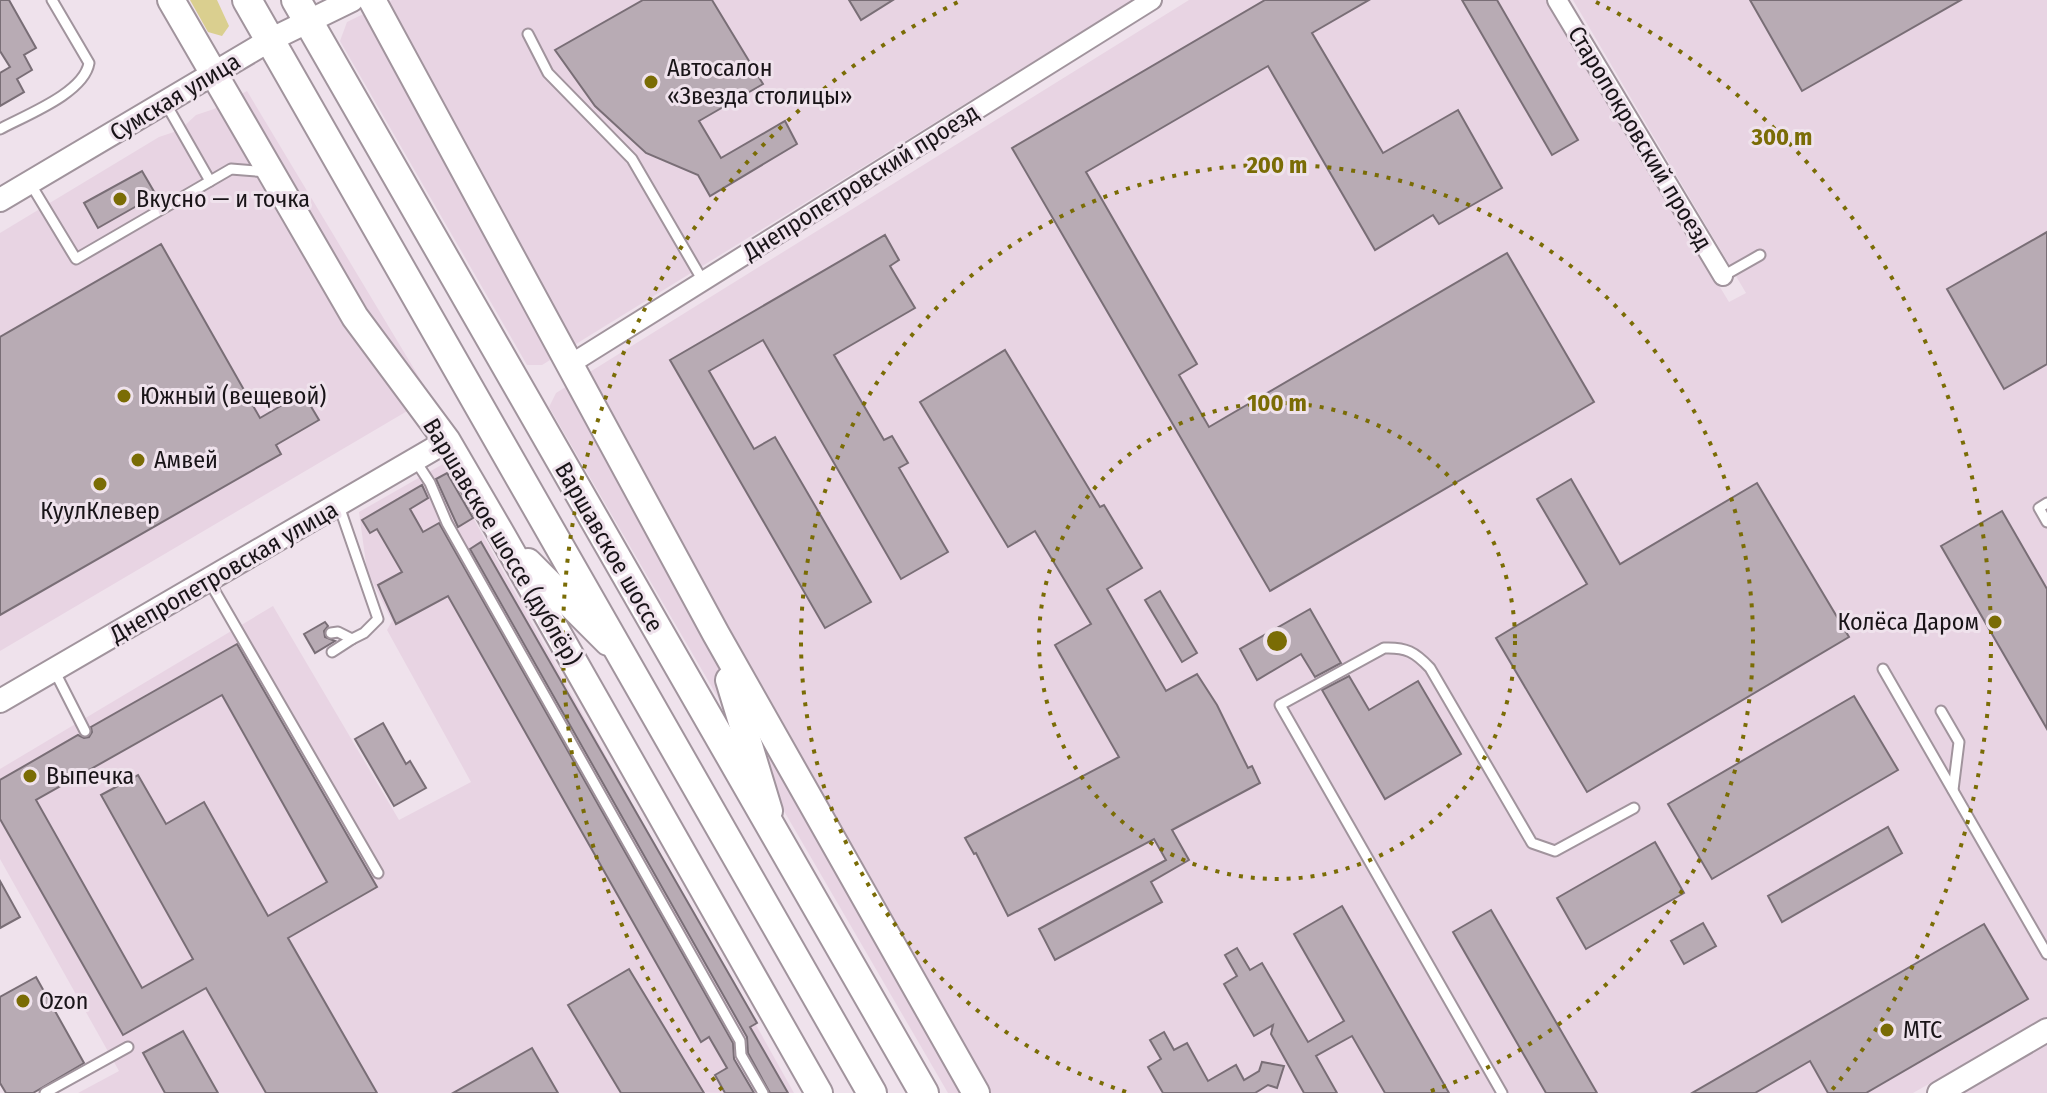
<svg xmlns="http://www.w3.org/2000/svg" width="2047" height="1093" font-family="'Fira Sans Condensed',sans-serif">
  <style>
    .built { fill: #e8d4e3 }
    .green { fill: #dacf8f }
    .building { fill: #b8abb4; stroke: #796e76; stroke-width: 2; fill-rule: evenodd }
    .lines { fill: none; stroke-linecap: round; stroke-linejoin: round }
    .service-casing { stroke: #a1949d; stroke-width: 13 }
    .minor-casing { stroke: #a1949d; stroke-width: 22 }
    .tertiary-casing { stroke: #a1949d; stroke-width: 26 }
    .secondary-casing { stroke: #a1949d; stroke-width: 30 }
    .primary-casing { stroke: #a1949d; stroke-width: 32 }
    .service { stroke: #fff; stroke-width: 9 }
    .minor { stroke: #fff; stroke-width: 18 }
    .tertiary { stroke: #fff; stroke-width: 22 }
    .secondary { stroke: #fff; stroke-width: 26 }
    .primary { stroke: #fff; stroke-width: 28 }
    .ring { fill: none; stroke: #7a6c05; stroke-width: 4; stroke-dasharray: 4 8 }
    .poi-dot { fill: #7a6c05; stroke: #efe2ec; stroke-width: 3 }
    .labels { text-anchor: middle; stroke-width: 6; stroke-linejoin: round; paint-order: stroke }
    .poi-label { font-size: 24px; fill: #191418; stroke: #efe2ec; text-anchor: start }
    .street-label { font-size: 24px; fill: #191418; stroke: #efe2ec }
    .centre { fill: #7a6c05; stroke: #efe2ec; stroke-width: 4 }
    .ring-label { font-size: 24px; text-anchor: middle; font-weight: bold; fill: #7a6c05; stroke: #efe2ec; stroke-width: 6; stroke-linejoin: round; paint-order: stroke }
  </style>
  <rect width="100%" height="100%" fill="#efe2ec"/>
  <g class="built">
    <path d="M392 0H1133L542 365H527L340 41 347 22Z"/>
    <path d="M1189 0H1546L1729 302 1746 293 1573 0H2047V1017L1913 1093H948L549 407 556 393Z"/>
    <path d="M247 91 431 397 0 651V233L159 137 180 130 196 115 214 109Z"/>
    <path d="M443 464 794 1093H78L119 1071 0 859V769L273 606 399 820 471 782 387 630 392 621 367 571 359 512Z"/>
    <path d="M2047 1043V1093H1962Z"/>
  </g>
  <path class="green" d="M190 0H217L229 26 222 36 208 32Z"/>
  <g class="building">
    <path d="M0 0H9L36 48 24 55 32 70 17 79 24 92 0 106V73L10 67 0 51Z"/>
    <path d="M643 0H712L763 84 699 121 721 158 785 121 797 144 710 196 698 175 646 153 595 106 555 50Z"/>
    <path d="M849 0H893L861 20Z"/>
    <path d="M1265 0H1369L1312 33 1383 153 1458 110 1502 188 1439 224 1433 215 1375 250 1268 66 1086 172 1197 364 1179 375 1209 427 1507 253 1594 402 1270 591 1012 148Z"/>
    <path d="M1462 0H1497L1578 140 1552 155Z"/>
    <path d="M1750 0H1961L1802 91Z"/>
    <path d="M142 171 156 195 98 228 84 203Z"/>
    <path d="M2047 232V364L2004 389 1947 289Z"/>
    <path d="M885 235 899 260 890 266 915 308 834 355 884 440 892 436 908 463 899 468 948 552 901 579 763 340 709 371 754 449 775 437 871 602 825 628 670 360Z"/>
    <path d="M161 244 260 418 303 393 319 420 276 445 281 454 0 615V337Z"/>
    <path d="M1005 350 1100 507 1104 505 1142 568 1107 589 1166 691 1197 674 1217 705 1248 768 1252 766 1260 783 1172 830 1189 860 1151 882 1162 902 1055 960 1039 929 1166 860 1154 839 1008 916 976 853 974 854 965 838 1119 757 1055 645 1091 624 1035 531 1008 547 920 402Z"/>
    <path d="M447 473 473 518 458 527 436 479Z"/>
    <path d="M1571 479 1620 564 1757 483 1849 637 1587 792 1496 638 1587 584 1537 499Z"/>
    <path d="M422 485 428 498 410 509 423 532 439 523 733 1043 734 1059 754 1093H725L715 1075 727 1068 709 1037 701 1042 448 596 396 624 378 585 402 572 377 529 370 533 362 520Z"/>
    <path d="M2002 511 2047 589V729L1941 546Z"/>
    <path d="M481 542 757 1023 750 1027 788 1093H770L748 1053 747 1037 470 549Z"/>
    <path d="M1160 591 1197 653 1182 662 1145 600Z"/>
    <path d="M1310 609 1341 663 1315 677 1301 654 1257 680 1240 649Z"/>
    <path d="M325 622 328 626 324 631 325 637 335 641 315 653 304 634Z"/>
    <path d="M237 644 377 887 288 938 377 1093H266L206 988 123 1035 0 819V780L78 735 84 738 89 737 92 732 91 727ZM222 695 327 882 268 916 204 802 166 824 138 775 101 795 193 959 142 988 36 800Z"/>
    <path d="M1349 676 1369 710 1418 681 1461 754 1385 799 1322 690Z"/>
    <path d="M1854 696 1898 770 1712 879 1668 804Z"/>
    <path d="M383 723 406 764 410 761 426 788 394 806 355 739Z"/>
    <path d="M1888 827 1902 853 1782 922 1768 896Z"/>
    <path d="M1655 842 1684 893 1586 949 1557 898Z"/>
    <path d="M0 881 20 917 0 928Z"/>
    <path d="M1342 906 1449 1093H1385L1352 1036 1316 1056 1337 1093H1304L1271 1034 1273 1025 1254 1036 1224 984 1237 976 1225 955 1237 948 1250 970 1262 963 1308 1042 1344 1021 1294 934Z"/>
    <path d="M1491 910 1597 1093H1546L1453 932Z"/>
    <path d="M1703 923 1716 946 1684 964 1671 941Z"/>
    <path d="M1984 924 2028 999 1866 1093H1828L1810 1061 1755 1093H1692Z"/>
    <path d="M629 969 704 1093H621L568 1005Z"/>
    <path d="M36 977 84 1063 33 1093H6L0 1083V997Z"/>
    <path d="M183 1031 218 1093H165L143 1053Z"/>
    <path d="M1164 1032 1174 1050 1187 1043 1208 1081 1236 1065 1244 1080 1259 1071 1262 1062 1284 1066 1277 1088 1268 1085 1255 1093H1163L1148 1067 1161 1059 1150 1040Z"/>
    <path d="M532 1048 558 1093H453Z"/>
  </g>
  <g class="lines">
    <defs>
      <g id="service">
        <path d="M528 34 548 73 632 159 703 281"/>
        <path d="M166 104 210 181"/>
        <path d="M0 129C26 115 84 93 89 63L52 0"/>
        <path d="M30 183 76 259 231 169 267 172"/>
        <path d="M1723 276 1760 255"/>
        <path d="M415 460 430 483 447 523 740 1041 741 1055 763 1093"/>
        <path d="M2047 503 2039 508 2047 522"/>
        <path d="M209 581 378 873"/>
        <path d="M331 633 338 632 352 639 364 633 378 619 339 506"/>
        <path d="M332 652 352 639"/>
        <path d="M1883 669 2047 954"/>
        <path d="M54 670 85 731"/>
        <path d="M1941 711 1959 742 1953 790"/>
        <path d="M45 1093 128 1047"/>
        <path d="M1502 1093 1280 705 1384 648C1406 647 1415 652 1430 668L1532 843 1555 851 1634 808"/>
      </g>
      <g id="minor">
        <path d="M1557 0 1723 276"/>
        <path d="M569 365 1152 0"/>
      </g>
      <g id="tertiary">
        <path d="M0 200 270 40 352 0"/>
        <path d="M0 701 447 441"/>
        <path d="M1939 1093 2047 1030"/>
      </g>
      <g id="secondary">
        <path d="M171 0 355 317 447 441 503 537 819 1093"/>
        <path d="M372 0 716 634 976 1093"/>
        <path d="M528 562 608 642"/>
        <path d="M729 680 769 811"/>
      </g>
      <g id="primary">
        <path d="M247 0 872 1093"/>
        <path d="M296 0 924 1093"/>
      </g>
    </defs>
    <use href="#service" class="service-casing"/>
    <use href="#minor" class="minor-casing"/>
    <use href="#tertiary" class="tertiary-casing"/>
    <use href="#secondary" class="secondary-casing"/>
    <use href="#primary" class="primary-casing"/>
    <use href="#service" class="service"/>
    <use href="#minor" class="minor"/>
    <use href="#tertiary" class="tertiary"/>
    <use href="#secondary" class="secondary"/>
    <use href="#primary" class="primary"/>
  </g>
  <g class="ring">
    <circle cx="1277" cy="641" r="238"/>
    <path d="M1126 1092A476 476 0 1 1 1428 1092"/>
    <path d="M722 1090A714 714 0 0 1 958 2M1596 2A714 714 0 0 1 1832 1090"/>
  </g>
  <g class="poi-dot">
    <circle cx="651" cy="82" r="8"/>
    <circle cx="120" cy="199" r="8"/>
    <circle cx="124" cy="396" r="8"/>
    <circle cx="138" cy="460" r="8"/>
    <circle cx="100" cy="484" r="8"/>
    <circle cx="1995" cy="622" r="8"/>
    <circle cx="30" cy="776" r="8"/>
    <circle cx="23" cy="1001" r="8"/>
    <circle cx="1887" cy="1030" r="8"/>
  </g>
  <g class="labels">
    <g class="poi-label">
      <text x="667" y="76">Автосалон<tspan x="667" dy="28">«Звезда столицы»</tspan></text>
      <text x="136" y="207">Вкусно — и точка</text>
      <text x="140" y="404">Южный (вещевой)</text>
      <text x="154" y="468">Амвей</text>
      <text x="100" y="519" text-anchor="middle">КуулКлевер</text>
      <text x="1979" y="630" text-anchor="end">Колёса Даром</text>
      <text x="46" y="784">Выпечка</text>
      <text x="39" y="1009">Ozon</text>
      <text x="1903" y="1038">МТС</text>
    </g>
    <g class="street-label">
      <text transform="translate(175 97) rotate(-31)" y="8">Сумская улица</text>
      <text transform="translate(1640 138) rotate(59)" y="8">Старопокровский проезд</text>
      <text transform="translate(861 182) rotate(-32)" y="8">Днепропетровский проезд</text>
      <text transform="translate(502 542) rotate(59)" y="8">Варшавское шоссе (дублёр)</text>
      <text transform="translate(609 547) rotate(60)" y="8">Варшавское шоссе</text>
      <text transform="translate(224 572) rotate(-30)" y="8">Днепропетровская улица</text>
    </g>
  </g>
  <circle cx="1277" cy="641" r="12" class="centre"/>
  <g class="ring-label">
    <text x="1782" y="145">300 m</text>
    <text x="1277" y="173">200 m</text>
    <text x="1277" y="411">100 m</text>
  </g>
</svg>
